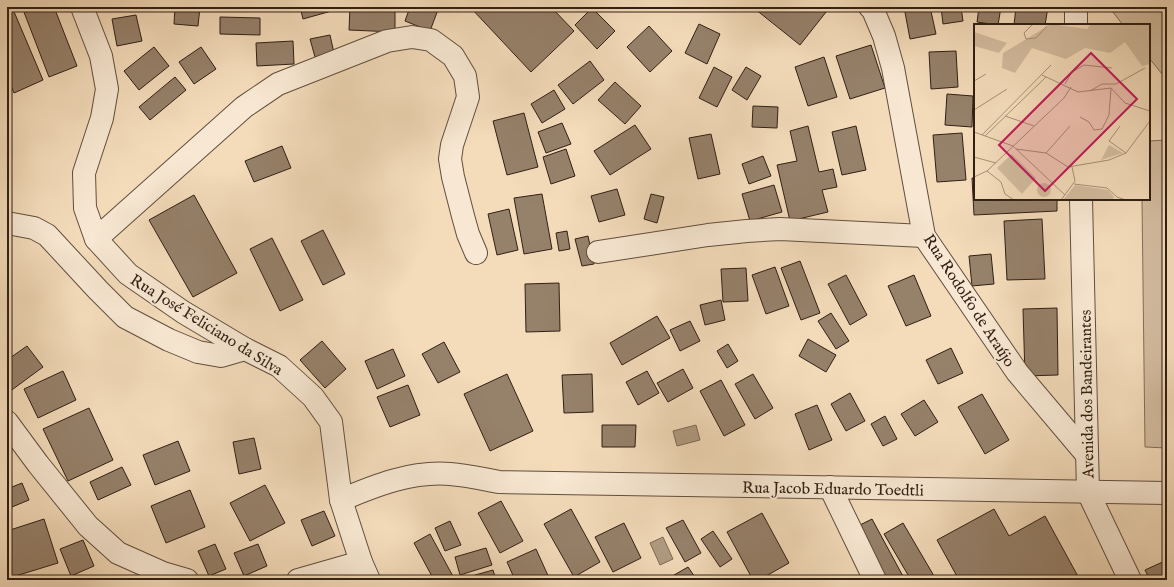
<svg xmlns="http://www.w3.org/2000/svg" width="1174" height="587" font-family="'IM FELL English',serif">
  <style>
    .pitch { fill: #d3bc9f; stroke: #826e5a }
    .water { fill: #b19c82; stroke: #7d6a56 }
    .building { fill: #96816b; stroke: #301f14 }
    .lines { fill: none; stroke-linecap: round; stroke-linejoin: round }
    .minor-casing { stroke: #614e3e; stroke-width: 24 }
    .minor { stroke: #f8e8d3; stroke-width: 22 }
    .labels { text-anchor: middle; stroke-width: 4; stroke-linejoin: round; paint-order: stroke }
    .street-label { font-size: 16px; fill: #301f14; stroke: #f8e8d3 }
    .inset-road { fill: none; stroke: #a69078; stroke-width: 1 }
    .view { fill: #c2185b; fill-opacity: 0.15; stroke: #c2185b; stroke-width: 2 }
    .inset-edge { fill: none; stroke: #301f14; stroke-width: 2 }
  </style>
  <rect width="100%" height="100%" fill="#f4dcbb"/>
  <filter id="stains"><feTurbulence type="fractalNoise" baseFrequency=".005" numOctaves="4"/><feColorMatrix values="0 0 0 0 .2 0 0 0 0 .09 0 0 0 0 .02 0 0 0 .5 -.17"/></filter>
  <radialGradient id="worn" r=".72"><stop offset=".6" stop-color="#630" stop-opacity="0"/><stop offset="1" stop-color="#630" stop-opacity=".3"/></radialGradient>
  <g class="pitch">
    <path d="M1109 7H1167V80L1149 58V25H1123Z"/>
    <path d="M1167 140V448L1145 447 1142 199H1149V141Z"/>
  </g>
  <g class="water">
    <path d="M696 425 700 440 677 446 673 431Z"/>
    <path d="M663 537 673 559 660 565 650 543Z"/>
  </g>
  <g class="building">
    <path d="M7 7H12L43 80 14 93 7 77Z"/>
    <path d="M22 7H54L77 66 49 77Z"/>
    <path d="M175 7H200L198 26 174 24Z"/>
    <path d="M300 7H334L335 10 303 19Z"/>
    <path d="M350 7H395V32L349 30Z"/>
    <path d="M410 7H439L430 31 405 21Z"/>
    <path d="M470 7H551L574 31 531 72Z"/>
    <path d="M756 7H830L800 45 755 9Z"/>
    <path d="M904 7H930L936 34 910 39Z"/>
    <path d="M941 7H961L963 21 943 24Z"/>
    <path d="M979 7H1001L998 25 977 22Z"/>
    <path d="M1016 7H1048L1045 25H1014Z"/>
    <path d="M592 8 615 31 597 49 575 25Z"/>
    <path d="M136 15 142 41 117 46 112 19Z"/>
    <path d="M220 17 260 18V35L220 34Z"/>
    <path d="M699 24 720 34 707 64 685 53Z"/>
    <path d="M649 26 672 51 650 72 627 47Z"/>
    <path d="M330 35 334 53 315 57 310 39Z"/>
    <path d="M293 41 294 64 257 66 256 43Z"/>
    <path d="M871 45 885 88 850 99 836 56Z"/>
    <path d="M154 47 169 66 139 90 124 71Z"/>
    <path d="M201 47 216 69 194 84 179 62Z"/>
    <path d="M956 51 958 87 931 89 929 52Z"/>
    <path d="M824 57 837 97 808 106 795 67Z"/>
    <path d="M590 61 604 80 573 104 558 85Z"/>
    <path d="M714 67 732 77 717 107 699 98Z"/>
    <path d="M746 67 761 76 747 100 732 90Z"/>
    <path d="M175 77 186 90 150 120 139 107Z"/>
    <path d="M615 82 641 106 625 124 598 100Z"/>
    <path d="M554 90 565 109 542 123 531 104Z"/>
    <path d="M947 94 973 96 972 127 945 125Z"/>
    <path d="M753 106 778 107 777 128 752 127Z"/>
    <path d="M524 113 538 167 507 175 493 121Z"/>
    <path d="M562 123 571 144 546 153 538 132Z"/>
    <path d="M635 125 651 149 610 175 594 151Z"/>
    <path d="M808 126 819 172 833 169 837 187 822 190 828 212 790 221 777 165 797 161 790 131Z"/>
    <path d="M856 126 866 170 842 175 832 132Z"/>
    <path d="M962 133 966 180 937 182 933 135Z"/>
    <path d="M711 134 720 174 698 179 689 138Z"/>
    <path d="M282 146 291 168 254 182 245 161Z"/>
    <path d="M566 149 575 176 551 184 543 157Z"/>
    <path d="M763 156 771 176 749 184 742 164Z"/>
    <path d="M972 178H975V199H1057V211L974 215Z"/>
    <path d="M774 185 782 212 750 221 742 194Z"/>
    <path d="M617 189 625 215 599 222 591 196Z"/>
    <path d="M542 194 552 249 524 254 514 198Z"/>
    <path d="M651 194 664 197 657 223 644 219Z"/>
    <path d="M194 195 237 273 193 297 149 220Z"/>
    <path d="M509 209 518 250 497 255 488 214Z"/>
    <path d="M1042 219 1045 279 1007 280 1004 221Z"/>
    <path d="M323 230 345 274 323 285 301 241Z"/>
    <path d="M567 231 570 249 559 251 556 233Z"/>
    <path d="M588 236 594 264 582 266 575 239Z"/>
    <path d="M272 238 303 300 280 311 250 249Z"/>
    <path d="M991 254 994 284 972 286 969 256Z"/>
    <path d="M800 261 820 313 801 320 781 268Z"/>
    <path d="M775 267 789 306 766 314 752 275Z"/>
    <path d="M746 268 748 301 723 302 721 269Z"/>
    <path d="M846 275 867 315 850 325 828 284Z"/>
    <path d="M914 275 931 316 906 326 888 286Z"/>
    <path d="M559 283 560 331 526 332 525 284Z"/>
    <path d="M721 300 725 320 705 325 700 305Z"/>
    <path d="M1057 308 1058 375 1025 376 1023 309Z"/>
    <path d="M831 313 849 341 836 349 818 321Z"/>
    <path d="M657 316 670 338 622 365 610 343Z"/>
    <path d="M690 321 700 341 680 351 670 330Z"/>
    <path d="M808 339 836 355 826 372 799 356Z"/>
    <path d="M322 341 346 369 325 388 300 360Z"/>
    <path d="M444 342 460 372 438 383 422 354Z"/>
    <path d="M728 344 738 361 727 368 717 351Z"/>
    <path d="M27 346 43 367 9 392 7 389V360Z"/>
    <path d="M951 348 963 373 938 384 926 360Z"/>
    <path d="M393 349 405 376 377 389 365 361Z"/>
    <path d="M683 369 693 388 668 402 657 383Z"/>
    <path d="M63 371 76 400 38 418 24 389Z"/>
    <path d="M647 371 659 393 638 405 626 382Z"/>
    <path d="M507 374 533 431 490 451 464 394Z"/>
    <path d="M592 374 593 412 564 413 562 375Z"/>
    <path d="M753 374 773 408 755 419 735 384Z"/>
    <path d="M721 380 745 425 724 436 700 391Z"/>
    <path d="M408 385 420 415 390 427 377 397Z"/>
    <path d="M850 393 865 421 846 431 831 404Z"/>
    <path d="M982 394 1009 440 985 454 958 407Z"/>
    <path d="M924 400 938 422 915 436 901 414Z"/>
    <path d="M817 405 832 440 809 450 795 414Z"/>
    <path d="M89 408 113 460 68 481 43 429Z"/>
    <path d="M885 416 897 439 883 446 871 424Z"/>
    <path d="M602 425H636L635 447H602Z"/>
    <path d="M254 438 261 469 239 474 233 442Z"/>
    <path d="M178 441 190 471 155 485 143 455Z"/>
    <path d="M122 467 131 485 98 500 90 482Z"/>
    <path d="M22 483 29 500 7 509V489Z"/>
    <path d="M265 485 285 523 250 541 230 503Z"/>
    <path d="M190 490 205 527 166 543 151 506Z"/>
    <path d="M501 501 523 541 500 553 478 513Z"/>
    <path d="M571 509 600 562 574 577 544 524Z"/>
    <path d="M994 509 1009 536 1045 516 1080 580H959L937 540Z"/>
    <path d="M324 511 335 536 312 546 301 520Z"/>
    <path d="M762 513 789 563 759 580H753L727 532Z"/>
    <path d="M44 519 58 563 9 578 7 572V531Z"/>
    <path d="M872 519 905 580H882L854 528Z"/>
    <path d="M683 520 701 553 685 562 666 528Z"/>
    <path d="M450 521 461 545 445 551 435 528Z"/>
    <path d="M624 523 641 558 613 572 595 537Z"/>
    <path d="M903 523 934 576 926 580H911L884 534Z"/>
    <path d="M713 531 732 559 720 567 701 539Z"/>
    <path d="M430 534 455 580H434L414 543Z"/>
    <path d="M83 540 94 566 71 576 60 549Z"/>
    <path d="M215 544 226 569 209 576 198 551Z"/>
    <path d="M258 544 267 566 244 576 234 553Z"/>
    <path d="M486 548 492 565 460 575 455 557Z"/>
    <path d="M536 549 550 580H515L507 562Z"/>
    <path d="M1167 560V580H1150L1145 570Z"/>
    <path d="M688 567 697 580H670L669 578Z"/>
    <path d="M493 570 496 580H461V579Z"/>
    <path d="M428 577 429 580H411Z"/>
  </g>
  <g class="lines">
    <defs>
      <g id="minor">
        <path d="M82 7 101 56 107 89 102 118 84 173 85 208 96 239 128 274 183 312 245 349 279 366 313 397 331 422 341 500 361 562 369 580"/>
        <path d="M870 7 873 10 884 36 893 68 924 236 1017 372 1087 455"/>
        <path d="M1076 7V25"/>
        <path d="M1081 199 1088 492 1130 580"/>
        <path d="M7 223 34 228 47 235 98 290 125 317 169 340 198 352 221 356 245 349"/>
        <path d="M96 239 244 107 278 84 387 41 412 37 431 40 453 56 465 76 468 97 452 145 450 159 453 177 463 216 468 234 476 253"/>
        <path d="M598 252 708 235 747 231 780 229 924 236"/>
        <path d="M7 422 38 464 88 526 118 553 163 573 187 580"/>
        <path d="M830 487 875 580"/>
        <path d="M341 500C376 485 412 471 450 474 466 475 483 479 499 482L1167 493"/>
        <path d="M298 580 361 562"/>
      </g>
    </defs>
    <use href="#minor" class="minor-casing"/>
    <use href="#minor" class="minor"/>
  </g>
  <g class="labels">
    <g class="street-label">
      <text transform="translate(970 300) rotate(57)" y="6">Rua Rodolfo de Araújo</text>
      <text transform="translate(207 324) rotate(32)" y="6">Rua José Feliciano da Silva</text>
      <text transform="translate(1086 394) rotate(-91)" y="6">Avenida dos Bandeirantes</text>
      <text transform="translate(833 488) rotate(1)" y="6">Rua Jacob Eduardo Toedtli</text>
    </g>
  </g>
  <g transform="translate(974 24)">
    <rect width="176" height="176" fill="#f4dcbb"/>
    <path d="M0 8 33 19 25 29 0 22Z" fill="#d3bc9f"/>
    <path d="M77 0 113 5 117 0H176V40L168 42 151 18 136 29 111 24 92 35 58 24 41 49 28 44 29 29ZM101 161 134 166 140 173 138 176H89Z" fill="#d3bc9f"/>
    <path d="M135 121 149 129 127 136Z" fill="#d3bc9f"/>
    <path d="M38 130 62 154 48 170 23 144ZM63 166a7 7 0 1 1 14 0a7 7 0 1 1-14 0Z" fill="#d3bc9f"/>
    <path class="inset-road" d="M59 0 50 9 52 15 62 14 73 2M68 51 104 68 137 64 151 79 176 87M0 57 12 50M91 60 98 48 110 41 138 44M116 67 128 60H142L171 44M0 86 33 65M31 92 60 102M106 93 115 98 120 106 128 105 135 91 137 64M146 102 135 117 152 129M0 108 39 122 91 171M8 111 77 41M11 112 72 53M42 125 72 129 94 143 135 136 152 129 176 97M72 129 96 102M0 133 22 139M13 147 27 158 31 170 40 176M0 153 13 147 90 74 97 63M100 160 133 164 143 173 152 176M87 176 101 157 98 143"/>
    <path class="view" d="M117 29 163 75 71 167 25 121Z"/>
    <rect width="176" height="176" class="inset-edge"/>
  </g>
  <rect width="1174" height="587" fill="none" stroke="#f4dcbb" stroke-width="24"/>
  <rect x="8" y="8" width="1158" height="571" fill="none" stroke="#301f14" stroke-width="2"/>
  <rect x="12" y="12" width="1150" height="563" fill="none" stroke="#301f14"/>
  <rect width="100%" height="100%" filter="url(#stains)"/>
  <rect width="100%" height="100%" fill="url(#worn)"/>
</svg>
